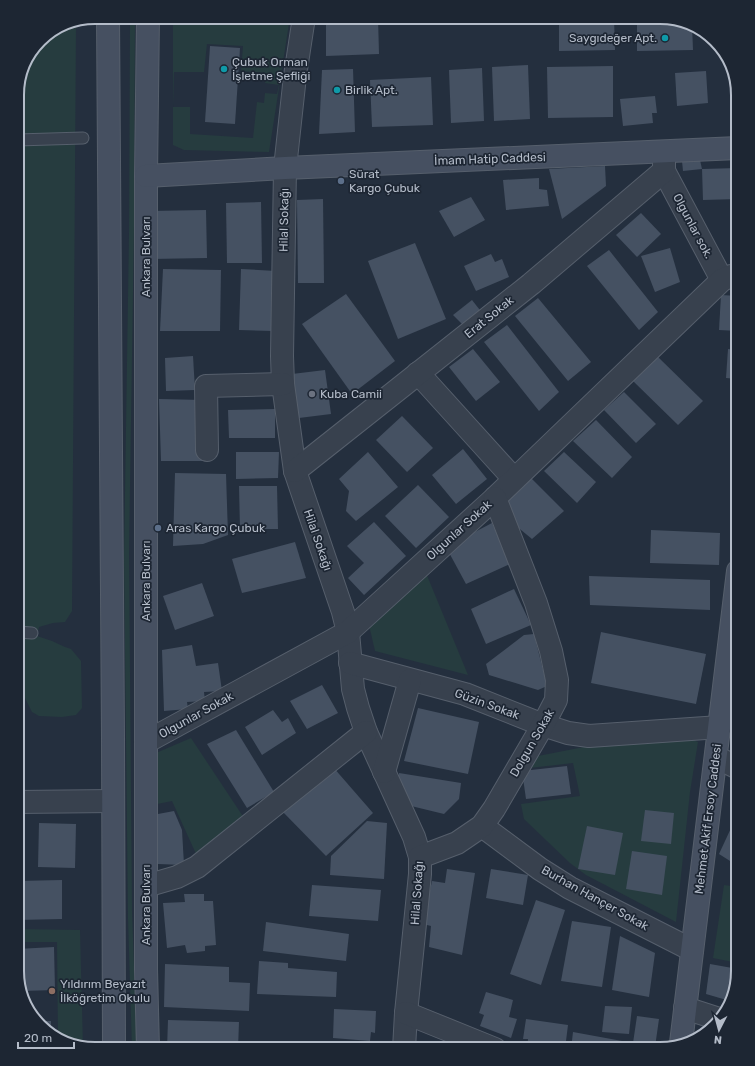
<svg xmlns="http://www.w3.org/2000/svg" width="755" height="1066" font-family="Rubik,sans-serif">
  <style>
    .green { fill: #263c3f; fill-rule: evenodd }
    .building { fill: #455162 }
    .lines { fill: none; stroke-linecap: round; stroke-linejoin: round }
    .lane-casing { stroke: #565f6c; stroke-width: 13 }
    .street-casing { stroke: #565f6c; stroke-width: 24 }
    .secondary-casing { stroke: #565f6c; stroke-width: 24 }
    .lane { stroke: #38414e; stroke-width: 11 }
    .street { stroke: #38414e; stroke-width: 22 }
    .secondary { stroke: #465061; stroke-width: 22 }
    .culture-dot { fill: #0f9aa8; stroke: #1d2633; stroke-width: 1.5 }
    .service-dot { fill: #5c6f8a; stroke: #1d2633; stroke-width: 1.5 }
    .worship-dot { fill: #6b7280; stroke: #1d2633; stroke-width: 1.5 }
    .education-dot { fill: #8d6e63; stroke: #1d2633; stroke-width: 1.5 }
    .labels { text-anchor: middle; stroke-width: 3.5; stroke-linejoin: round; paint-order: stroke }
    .poi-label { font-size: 12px; fill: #b4bcc9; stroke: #1d2633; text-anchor: start }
    .street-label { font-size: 12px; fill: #b4bcc9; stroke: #1d2633 }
    .rim { fill: none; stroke: #b4bcc9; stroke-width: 2 }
  </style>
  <rect width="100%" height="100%" fill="#242f3e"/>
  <g class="green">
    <path d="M130 17H135L134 227 129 553 132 911 137 1049H132L128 919 124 558 129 233Z"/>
    <path d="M173 17H290L269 152 184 150 173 145ZM207 44 243 46 241 71 266 73 265 83 279 85 277 94 265 93 264 103 257 102 253 138 190 134V107H173L174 72H204Z"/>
    <path d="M76 24 72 611 65 622 53 623 39 627 37 636 52 641 65 647 71 649 81 661 82 708 76 715 62 717 39 716 32 712 21 690 17 686V89L25 60 43 36Z"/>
    <path d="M426 573 468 675 375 651 369 625Z"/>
    <path d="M686 737 698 742 690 792 676 922 586 875 570 863 524 819 521 804 580 796 573 763 530 768 538 756 589 746Z"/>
    <path d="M191 738 246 821 197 856 172 801 157 804 156 753Z"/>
    <path d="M724 885 738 887V963L713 958Z"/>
    <path d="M17 929 80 930 83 1047 58 1039 57 942H17Z"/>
  </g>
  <g class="building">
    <path d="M326 17H378L379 54 326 56Z"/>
    <path d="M559 17H614L615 50 559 51Z"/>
    <path d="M637 17H665L692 25 693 50 637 51Z"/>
    <path d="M210 46 240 48 235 124 205 122Z"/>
    <path d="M528 65 530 119 494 121 492 67Z"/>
    <path d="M613 66V117L548 118 547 67Z"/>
    <path d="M482 68 484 121 451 123 449 70Z"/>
    <path d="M353 69 355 132 319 134 322 70Z"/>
    <path d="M706 71 708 103 677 106 675 73Z"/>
    <path d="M732 74 738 95V123H731Z"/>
    <path d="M431 77 433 125 372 127 370 80Z"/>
    <path d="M655 96 657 113H652L653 123 623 126 620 99Z"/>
    <path d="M700 160 702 169 683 171 682 161Z"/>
    <path d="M605 166 606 186 562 219 549 169Z"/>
    <path d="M738 168V199L703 200 702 169Z"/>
    <path d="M539 178V189L547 190 549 206 506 210 503 180Z"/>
    <path d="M471 197 485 220 454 237 439 211Z"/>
    <path d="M323 199 324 283H298L297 200Z"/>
    <path d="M261 202 262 263H227L226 203Z"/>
    <path d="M206 210 207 258 151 259 150 211Z"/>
    <path d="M641 213 661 234 637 257 616 235Z"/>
    <path d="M415 243 446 319 398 339 368 261Z"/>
    <path d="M670 248 680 282 655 292 641 256Z"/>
    <path d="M609 250 658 312 639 330 587 266Z"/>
    <path d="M491 254 495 262 502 259 509 277 476 291 464 266Z"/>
    <path d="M163 269 221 270 220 331H160Z"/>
    <path d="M241 269 276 271 273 331 239 330Z"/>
    <path d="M346 294 395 361 352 394 302 324Z"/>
    <path d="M721 295 738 296V331L719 330Z"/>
    <path d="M538 298 591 362 568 381 515 316Z"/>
    <path d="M472 300 483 314 466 328 453 315Z"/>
    <path d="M507 325 559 392 539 411 484 342Z"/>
    <path d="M473 349 500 382 476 401 449 367Z"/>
    <path d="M728 349 738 350V379L726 378Z"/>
    <path d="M193 356 195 390 166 391 165 358Z"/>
    <path d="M658 357 703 401 678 425 632 380Z"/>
    <path d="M325 370 331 414 299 418 292 374Z"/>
    <path d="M624 392 656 424 636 443 604 410Z"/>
    <path d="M159 399 203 400 204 461H161Z"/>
    <path d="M275 409V438H229L228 410Z"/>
    <path d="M402 416 433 448 407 472 376 440Z"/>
    <path d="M596 420 632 457 612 478 573 441Z"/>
    <path d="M463 449 487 479 456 504 432 475Z"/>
    <path d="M236 452H279L278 478 236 479Z"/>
    <path d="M368 452 398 487 356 521 346 511 349 491 339 479Z"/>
    <path d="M564 452 596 482 577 503 544 471Z"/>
    <path d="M175 473 226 474 228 535 203 544 173 546Z"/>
    <path d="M531 478 564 511 532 539 515 525 506 498Z"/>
    <path d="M418 485 449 517 416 548 385 516Z"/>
    <path d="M239 486H277L278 529H240Z"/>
    <path d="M374 522 406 556 364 595 348 578 364 563 347 546Z"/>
    <path d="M492 523 510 564 466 584 446 547Z"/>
    <path d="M651 530 720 533 719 565 650 563Z"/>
    <path d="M295 542 306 578 242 593 232 559Z"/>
    <path d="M589 576 710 580V610L590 605Z"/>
    <path d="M202 583 214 616 175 630 163 596Z"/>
    <path d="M514 589 531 625 486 644 471 609Z"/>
    <path d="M601 632 706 654 696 704 591 683Z"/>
    <path d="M534 634 547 686 538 690 489 675 486 664 524 635Z"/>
    <path d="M192 645 196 666 218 663 222 691 204 692 205 701 187 702 188 709 164 711 162 650Z"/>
    <path d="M322 685 338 713 307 729 290 701Z"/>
    <path d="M418 708 479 722 468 774 404 761Z"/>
    <path d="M273 710 282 722 288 718 296 733 262 755 245 727Z"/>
    <path d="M236 730 274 792 247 808 207 744Z"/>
    <path d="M567 766 571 794 526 799 522 771Z"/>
    <path d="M333 767 373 813 326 856 282 811Z"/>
    <path d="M399 773 461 783 459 799 444 814 407 805 398 787Z"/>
    <path d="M645 810 674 813 671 844 641 841Z"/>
    <path d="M174 811 182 830 184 865 158 864V814Z"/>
    <path d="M738 813V866L719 854Z"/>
    <path d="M367 821 387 823 384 879 330 875 331 856Z"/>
    <path d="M39 823 76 824 75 868 38 867Z"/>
    <path d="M587 826 623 833 615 875 578 869Z"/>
    <path d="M632 851 667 856 662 895 626 889Z"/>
    <path d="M447 869 475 873 462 955 429 947 431 926 423 924 432 881 445 883Z"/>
    <path d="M491 869 528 875 523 905 486 898Z"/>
    <path d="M62 880V919L17 920V881Z"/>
    <path d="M312 885 381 890 378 921 309 916Z"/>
    <path d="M184 894H204V901H213L216 945 205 946V951L187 953 185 945 167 948 163 903 185 902Z"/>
    <path d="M536 900 565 910 541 985 510 974Z"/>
    <path d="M572 921 611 927 602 987 561 981Z"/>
    <path d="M266 922 349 934 346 961 263 951Z"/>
    <path d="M620 936 655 953 649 997 612 990Z"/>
    <path d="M54 947 55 990 22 991 17 971V949Z"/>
    <path d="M259 961 288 963V968L337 972 336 997 257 994Z"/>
    <path d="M165 964 229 967V982L250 983 249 1011 164 1007Z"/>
    <path d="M710 964 738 969 730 1001 706 994Z"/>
    <path d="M486 992 513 1000 509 1017 517 1019 511 1038 480 1026 484 1015 479 1013Z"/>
    <path d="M605 1006 632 1007 629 1034 602 1032Z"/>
    <path d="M334 1009 376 1011 375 1033 371 1032 370 1041 333 1038Z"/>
    <path d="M637 1016 659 1019 655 1047 637 1044 636 1049H571L573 1032 633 1043Z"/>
    <path d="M526 1019 568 1025 565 1049H527L528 1039H523Z"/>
    <path d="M168 1020 239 1022 238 1049H167Z"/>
    <path d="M39 1021H51V1034Z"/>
    <path d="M434 1042 467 1048V1049H434Z"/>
  </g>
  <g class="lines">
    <defs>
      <g id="lane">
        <path d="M17 140 83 138"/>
        <path d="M17 632 32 633"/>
      </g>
      <g id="street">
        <path d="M304 17 295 76 285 168 282 356 283 384 295 471 343 612 348 632 353 689 358 708 366 732 414 837 420 857V874L406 1013 404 1049"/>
        <path d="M664 171 722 280"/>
        <path d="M418 373 514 479"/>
        <path d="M207 450 206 386 283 384"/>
        <path d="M295 471 531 284 664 171V152"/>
        <path d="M350 663 465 694 543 725 568 733 589 736 720 727"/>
        <path d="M146 742 348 632 495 498 722 280 731 276H738"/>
        <path d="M716 757 738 768"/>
        <path d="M384 772 410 680"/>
        <path d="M17 802 113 801"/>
        <path d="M482 826 540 869 570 888 692 950"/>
        <path d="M420 857 457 843 482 826 494 809 543 725 556 700 557 680 551 651 536 603 495 498"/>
        <path d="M146 886 177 877 197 867 366 732"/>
        <path d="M685 1008 719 1019"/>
        <path d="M406 1013 495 1049"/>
      </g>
      <g id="secondary">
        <path d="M108 17C108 257 110 497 113 738 114 841 113 945 114 1049"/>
        <path d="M148 17 146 176V969L148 1049"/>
        <path d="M146 176 285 168 738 148"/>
        <path d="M681 1043 738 571"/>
      </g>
    </defs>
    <use href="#lane" class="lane-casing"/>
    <use href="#street" class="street-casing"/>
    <use href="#secondary" class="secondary-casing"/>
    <use href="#lane" class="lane"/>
    <use href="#street" class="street"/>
    <use href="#secondary" class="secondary"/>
  </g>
  <g class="culture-dot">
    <circle cx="665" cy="38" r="4"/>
    <circle cx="224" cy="69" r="4"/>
    <circle cx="337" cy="90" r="4"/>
  </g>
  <g class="service-dot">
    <circle cx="341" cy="181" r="4"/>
    <circle cx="158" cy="528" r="4"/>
  </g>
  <circle class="worship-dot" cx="312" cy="394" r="4"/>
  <circle class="education-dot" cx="52" cy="991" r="4"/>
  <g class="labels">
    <g class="poi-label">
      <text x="657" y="42" text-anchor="end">Saygıdeğer Apt.</text>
      <text x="232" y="66">Çubuk Orman<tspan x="232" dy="14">İşletme Şefliği</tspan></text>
      <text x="345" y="94">Birlik Apt.</text>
      <text x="349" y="178">Sürat<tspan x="349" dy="14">Kargo Çubuk</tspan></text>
      <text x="320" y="398">Kuba Camii</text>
      <text x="166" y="532">Aras Kargo Çubuk</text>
      <text x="60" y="988">Yıldırım Beyazıt<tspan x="60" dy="14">İlköğretim Okulu</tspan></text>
    </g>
    <g class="street-label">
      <text transform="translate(490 159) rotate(-2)" y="4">İmam Hatip Caddesi</text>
      <text transform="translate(284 220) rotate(-89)" y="4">Hilal Sokağı</text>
      <text transform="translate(693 226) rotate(62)" y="4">Olgunlar sok.</text>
      <text transform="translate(146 257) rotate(-90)" y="4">Ankara Bulvarı</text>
      <text transform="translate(489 317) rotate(-39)" y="4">Erat Sokak</text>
      <text transform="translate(459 530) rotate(-42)" y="4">Olgunlar Sokak</text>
      <text transform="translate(318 540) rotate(71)" y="4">Hilal Sokağı</text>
      <text transform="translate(146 581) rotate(-90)" y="4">Ankara Bulvarı</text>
      <text transform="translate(487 704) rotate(20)" y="4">Güzin Sokak</text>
      <text transform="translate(196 715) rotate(-29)" y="4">Olgunlar Sokak</text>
      <text transform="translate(532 743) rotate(-60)" y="4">Dolgun Sokak</text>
      <text transform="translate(708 819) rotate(-83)" y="4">Mehmet Akif Ersoy Caddesi</text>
      <text transform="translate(417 893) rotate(-86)" y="4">Hilal Sokağı</text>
      <text transform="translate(595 898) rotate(29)" y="4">Burhan Hançer Sokak</text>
      <text transform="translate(146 905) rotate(-90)" y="4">Ankara Bulvarı</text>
    </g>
  </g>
  <path d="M0 0H755V1066H0ZM95 24H660A71 71 0 0 1 731 95V971A71 71 0 0 1 660 1042H95A71 71 0 0 1 24 971V95A71 71 0 0 1 95 24Z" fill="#1d2633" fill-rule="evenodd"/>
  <path class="rim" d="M95 24H660A71 71 0 0 1 731 95V971A71 71 0 0 1 660 1042H95A71 71 0 0 1 24 971V95A71 71 0 0 1 95 24Z"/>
  <g transform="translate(719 1030) rotate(186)" stroke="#1d2633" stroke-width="3" paint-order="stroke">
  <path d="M0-3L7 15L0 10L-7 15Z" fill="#b4bcc9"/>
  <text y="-6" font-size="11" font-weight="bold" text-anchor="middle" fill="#b4bcc9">N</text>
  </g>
  <path d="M18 1042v6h56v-6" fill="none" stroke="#b4bcc9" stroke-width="2"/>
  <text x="24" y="1042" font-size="12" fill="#b4bcc9" stroke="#1d2633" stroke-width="3" paint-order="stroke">20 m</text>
</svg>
